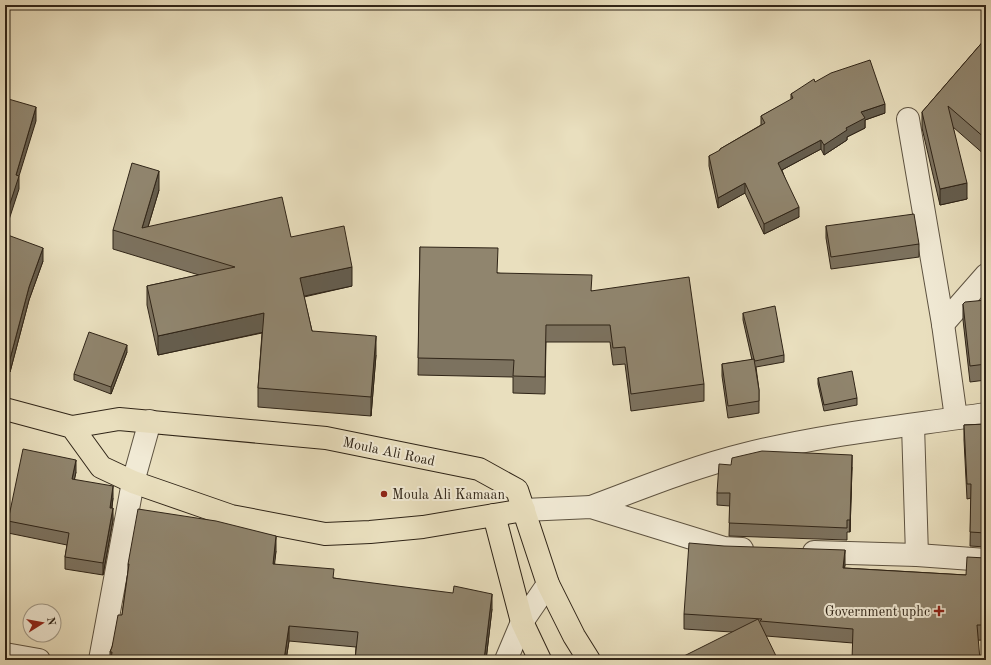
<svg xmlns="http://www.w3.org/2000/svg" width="991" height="665" font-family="'Old Standard TT',serif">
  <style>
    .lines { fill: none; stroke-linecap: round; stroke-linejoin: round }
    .minor-casing { stroke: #5e5341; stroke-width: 24 }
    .tertiary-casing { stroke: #5e5341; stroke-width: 24 }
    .primary-casing { stroke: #2f2417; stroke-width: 24 }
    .minor { stroke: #f1ead5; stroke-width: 22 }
    .tertiary { stroke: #f1ead5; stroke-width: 22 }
    .primary { stroke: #e9dfbe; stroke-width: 22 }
    .wall { fill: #7c725f; stroke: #2f2417 }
    .shaded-wall { fill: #655d4d; stroke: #2f2417 }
    .building { fill: #90856e; stroke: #2f2417 }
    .poi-dot { fill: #8f2418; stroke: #f1ead5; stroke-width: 1.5 }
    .labels { text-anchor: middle; stroke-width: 4; stroke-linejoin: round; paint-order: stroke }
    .street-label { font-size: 14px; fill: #2f2417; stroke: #f1ead5 }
    .poi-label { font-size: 14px; fill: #2f2417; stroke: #f1ead5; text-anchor: start }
  </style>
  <rect width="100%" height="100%" fill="#e9dfbe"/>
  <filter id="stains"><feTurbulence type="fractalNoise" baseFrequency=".005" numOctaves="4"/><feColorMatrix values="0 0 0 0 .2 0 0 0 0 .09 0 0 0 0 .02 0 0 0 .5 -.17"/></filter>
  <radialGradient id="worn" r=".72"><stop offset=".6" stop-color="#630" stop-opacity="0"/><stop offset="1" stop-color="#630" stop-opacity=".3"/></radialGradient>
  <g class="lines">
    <defs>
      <g id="minor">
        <path d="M908 119 943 324 956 418"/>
        <path d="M943 324 986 275"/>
        <path d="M913 425 917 555"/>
        <path d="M591 507C642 488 693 467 746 454 825 434 906 426 986 414"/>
        <path d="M5 654 39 660"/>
        <path d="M100 660 133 482 150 421"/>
        <path d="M506 660 522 622 548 584"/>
      </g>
      <g id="tertiary">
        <path d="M524 510 591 507 724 548 742 549"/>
        <path d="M814 552 917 555 986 560"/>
      </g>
      <g id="primary">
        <path d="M5 409 72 427 101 467 133 482 231 516 325 534 370 532 423 527 524 510"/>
        <path d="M72 427 119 419 326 438 479 469 517 490 548 584 574 636 589 660"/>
        <path d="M494 515 522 622 540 660"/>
      </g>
    </defs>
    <use href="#minor" class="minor-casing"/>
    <use href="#tertiary" class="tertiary-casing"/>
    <use href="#primary" class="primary-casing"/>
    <use href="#minor" class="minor"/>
    <use href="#tertiary" class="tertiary"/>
    <use href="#primary" class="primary"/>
  </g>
  <g class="wall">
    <path d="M986 38V156L953 127 967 199 940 205 922 128V112Z"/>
    <path d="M815 82 885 113 865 120V128L847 137V140L824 155 821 149 782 170 799 217 764 234 745 193 718 208 709 166V156L720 151V149L761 125V116L791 100V94Z"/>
    <path d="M159 190 148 227 291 237 352 286 304 297 312 331 376 355 371 416 258 407V388L262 333 158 355 147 305V286L199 275 113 249V230Z"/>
    <path d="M826 226 919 244V257L831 269 826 238Z"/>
    <path d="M5 234 43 261 29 300 10 372 5 371Z"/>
    <path d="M420 247 498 273 592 291 704 384V401L631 411 625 364 613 365 610 342H546L545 394 513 393V377L418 375Z"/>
    <path d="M986 300V380L970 382 963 320V304Z"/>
    <path d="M743 313 784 355V362L756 367 759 390V413L728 418 722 376V364L752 360 743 320Z"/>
    <path d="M127 352 111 394 74 380V374Z"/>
    <path d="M818 378 857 398V405L824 411 818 384Z"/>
    <path d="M986 424V547L970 546 971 498 967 499 964 440V425Z"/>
    <path d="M731 465 852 467 850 532H847V540L729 536 730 506 717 505V493Z"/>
    <path d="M76 472 74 480 113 498 112 508 113 520 103 575 65 569V557L67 545 8 533V521Z"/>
    <path d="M276 551 274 564 334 578 492 609 486 660H355L356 647 289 641 286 660H110V652L112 647 122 615 128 571V564Z"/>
    <path d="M986 558V640L853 643 766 636 732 632 684 629V614L845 565 844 568 966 575Z"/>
  </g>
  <g class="shaded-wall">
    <path d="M885 104V113L865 120V128L847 137V140L824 155V145L846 128 861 112Z"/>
    <path d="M36 107V121L19 176V189L5 232V219L16 175Z"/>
    <path d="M821 140V149L778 172V163Z"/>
    <path d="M159 171V190L144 240 142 228Z"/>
    <path d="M745 183V193L718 208V198Z"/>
    <path d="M967 183V199L940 205V189Z"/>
    <path d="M799 207V217L764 234V224Z"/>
    <path d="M43 248V261L29 300 10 372V359L29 287Z"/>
    <path d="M352 267V286L300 297V278Z"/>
    <path d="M264 313V332L158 355V336Z"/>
    <path d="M376 336V355L371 416V397Z"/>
    <path d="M127 345V352L111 394V387Z"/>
    <path d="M852 455V467L850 532V520Z"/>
    <path d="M76 460V472L72 492V479Z"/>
    <path d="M113 486V498L110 520V508Z"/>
    <path d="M113 508V520L103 575V563Z"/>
    <path d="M276 536V551L273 579V564Z"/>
    <path d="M845 550V565L843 583V568Z"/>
    <path d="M492 594V609L486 660H484Z"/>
    <path d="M289 626V641L286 660H284Z"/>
  </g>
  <g class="building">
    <path d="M986 38V139L948 106 967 183 940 189 922 112Z"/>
    <path d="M870 60 885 104 861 112 865 118 846 128 847 130 824 145 821 140 778 163 799 207 764 224 745 183 718 198 709 156 720 150V149L765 123 761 116 793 98 791 94 814 79 815 82 831 73Z"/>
    <path d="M5 98 36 107 16 175 19 176 5 219Z"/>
    <path d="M132 163 159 171 142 228 282 197 291 237 344 226 352 267 300 278 312 331 376 336 371 397 258 388 264 313 158 336 147 286 235 267 113 230Z"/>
    <path d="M914 214 919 244 831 257 826 226Z"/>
    <path d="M5 234 43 248 29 287 10 359 5 357Z"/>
    <path d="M420 247 498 248 497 273 592 275 591 291 689 277 704 384 631 394 625 347 613 348 610 325H546L545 377 513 376 514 360 418 358Z"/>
    <path d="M986 300V364L970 366 963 304 965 302Z"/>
    <path d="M775 306 784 355 755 361 754 359 743 313Z"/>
    <path d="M89 332 127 345 111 387 74 374Z"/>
    <path d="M754 359 759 390V401L728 406 722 364Z"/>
    <path d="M852 371 857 398 824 405 818 378Z"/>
    <path d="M986 424V533L970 532 971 484H967L964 425Z"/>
    <path d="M23 449 76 460 72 479 113 486 110 508H113L103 563 65 557 69 533 8 521Z"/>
    <path d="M762 451 852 455 850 520H847V528L729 523 730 493H717L719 464 731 465 732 458Z"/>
    <path d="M138 509 216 521 276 536 273 564 334 569 333 578 453 593 454 586 492 594 484 660H355L358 632 289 626 284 660H111L112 652H110L112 647 118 615H122L129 564H128Z"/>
    <path d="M689 543 724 546 845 550 843 568 966 575 967 557 986 558V625H977L980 660H852L853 629 760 621 762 619 684 614Z"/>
    <path d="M758 619 778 660H676Z"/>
  </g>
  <g class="poi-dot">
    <circle cx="384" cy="494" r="4"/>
    <path d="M937 605h4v4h4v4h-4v4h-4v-4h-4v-4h4z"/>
  </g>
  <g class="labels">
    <g class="street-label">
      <text transform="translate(389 451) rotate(12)" y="5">Moula Ali Road</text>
    </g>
    <g class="poi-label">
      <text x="392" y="499">Moula Ali Kamaan</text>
      <text x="930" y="616" text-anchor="end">Government uphc</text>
    </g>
  </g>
  <rect width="991" height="665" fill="none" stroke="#e9dfbe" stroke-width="20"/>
  <rect x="6" y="6" width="979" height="653" fill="none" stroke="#2f2417" stroke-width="2"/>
  <rect x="10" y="10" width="971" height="645" fill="none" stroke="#2f2417"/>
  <g transform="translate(42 623) rotate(79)"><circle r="19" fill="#f1ead5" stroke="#a39b89"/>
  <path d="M0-3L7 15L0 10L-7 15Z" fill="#8f2418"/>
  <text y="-6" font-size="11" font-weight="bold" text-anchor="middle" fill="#2f2417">N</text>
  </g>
  <rect width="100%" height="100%" filter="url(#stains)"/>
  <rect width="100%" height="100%" fill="url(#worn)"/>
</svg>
